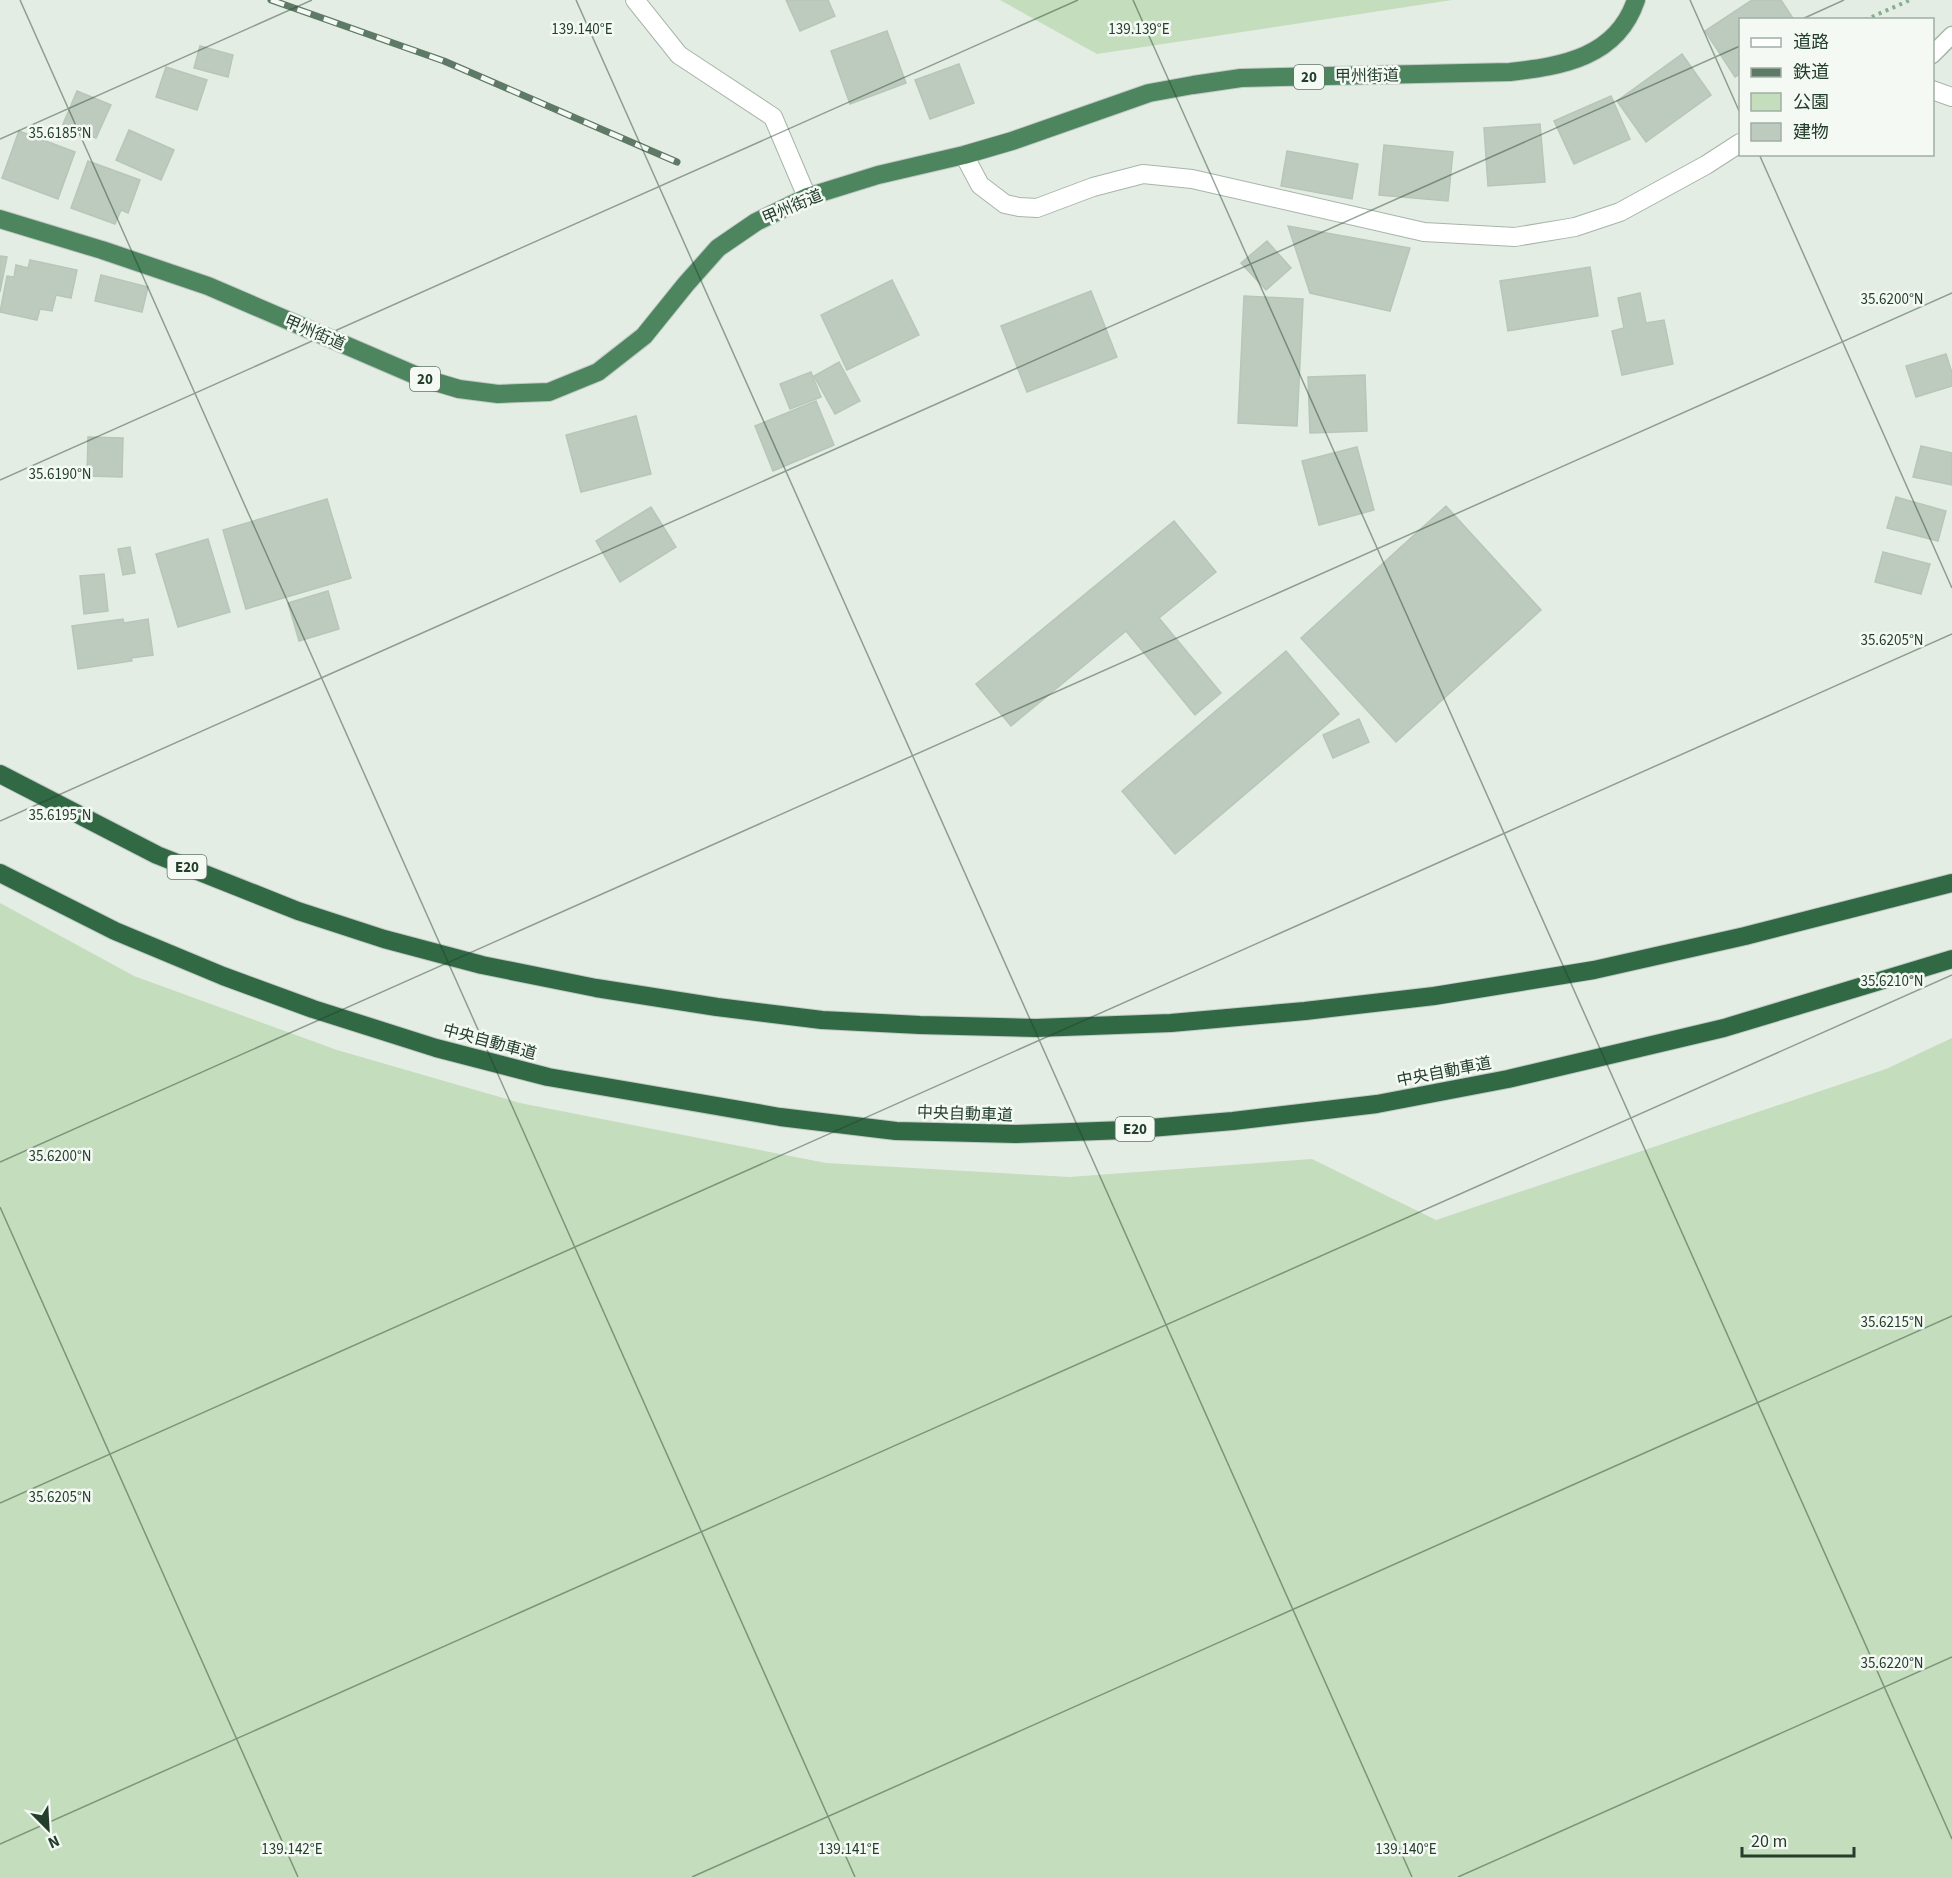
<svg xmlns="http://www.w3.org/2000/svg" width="1952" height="1877" font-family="'Source Sans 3','Noto Sans JP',sans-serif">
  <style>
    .green { fill: #c3ddbd }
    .building { fill: #bccbbe; stroke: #b6c6b8; stroke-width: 1.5 }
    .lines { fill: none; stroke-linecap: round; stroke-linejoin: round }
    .service-casing { stroke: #a6b5a9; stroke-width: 19 }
    .minor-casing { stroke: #a6b5a9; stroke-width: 20 }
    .trunk-casing { stroke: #c1c9c4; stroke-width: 20 }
    .motorway-casing { stroke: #c1c9c4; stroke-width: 20 }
    .path { stroke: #85af8f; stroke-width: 4; stroke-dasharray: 3 4.5; stroke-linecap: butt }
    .service { stroke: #fff; stroke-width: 16 }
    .minor { stroke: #fff; stroke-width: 18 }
    .trunk { stroke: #4c855e; stroke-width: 18 }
    .motorway { stroke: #306943; stroke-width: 18 }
    .rail-casing { stroke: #5e7965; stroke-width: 7 }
    .rail { stroke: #f4f9f4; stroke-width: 4.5; stroke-dasharray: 14; stroke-linecap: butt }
    .ticks { fill: none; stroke: #233e2b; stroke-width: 1.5; stroke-opacity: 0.45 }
    .labels { text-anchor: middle; stroke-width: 5; stroke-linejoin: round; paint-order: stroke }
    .shield { fill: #f4f9f4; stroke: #627667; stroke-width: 1.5 }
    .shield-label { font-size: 15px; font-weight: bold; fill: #233e2b }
    .street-label { font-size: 16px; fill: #233e2b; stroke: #f4f9f4 }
    .ticks-label { font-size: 15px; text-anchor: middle; fill: #233e2b; stroke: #f4f9f4; stroke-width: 5; stroke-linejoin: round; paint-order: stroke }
  </style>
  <rect width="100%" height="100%" fill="#e4ede4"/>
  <g class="green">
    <path d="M1000 0H1452L1097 54Z"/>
    <path d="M0 903 134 976 337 1050 520 1103 826 1163 1070 1177 1312 1159 1436 1220 1886 1069 1952 1038V1877H0Z"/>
  </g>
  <g class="building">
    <path d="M786 0H828L835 16 800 31Z"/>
    <path d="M1752 0H1781L1794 20H1740V74L1735 77 1705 31Z"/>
    <path d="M887 31 906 83 850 104 831 51Z"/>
    <path d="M200 46 233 55 228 77 194 68Z"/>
    <path d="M1682 54 1711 95 1646 142 1617 101Z"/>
    <path d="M959 64 974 103 930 119 915 80Z"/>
    <path d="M166 67 207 80 197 110 156 97Z"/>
    <path d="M77 91 111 105 96 138 63 124Z"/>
    <path d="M1611 96 1630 139 1574 164 1554 121Z"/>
    <path d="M1540 124 1545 182 1488 186 1484 128Z"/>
    <path d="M129 130 174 150 161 180 116 160Z"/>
    <path d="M19 131 75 152 58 199 2 178Z"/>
    <path d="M1384 145 1453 152 1448 201 1379 195Z"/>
    <path d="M1287 151 1358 164 1352 199 1281 186Z"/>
    <path d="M88 161 140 180 128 213 121 210 115 224 71 208Z"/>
    <path d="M1288 226 1410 248 1390 311 1310 293Z"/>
    <path d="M1267 241 1291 268 1266 290 1241 263Z"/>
    <path d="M0 256 7 257 0 292Z"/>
    <path d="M30 260 77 270 71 298 56 295 52 311 40 309 37 320 0 312 7 276 14 277 16 265 28 268Z"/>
    <path d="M1590 267 1598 316 1508 331 1500 281Z"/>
    <path d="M101 275 148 287 142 312 95 301Z"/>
    <path d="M892 280 919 335 847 370 821 315Z"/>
    <path d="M1091 291 1117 357 1027 392 1001 326Z"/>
    <path d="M1640 293 1646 323 1664 320 1673 364 1622 375 1612 331 1624 328 1618 298Z"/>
    <path d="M1244 296 1303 299 1297 426 1238 423Z"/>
    <path d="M1946 354 1952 373V386L1916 397 1906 366Z"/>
    <path d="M839 362 860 401 835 414 814 376Z"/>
    <path d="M811 372 821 397 790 409 780 384Z"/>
    <path d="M1365 375 1367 431 1310 433 1308 377Z"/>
    <path d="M816 401 834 445 773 471 755 426Z"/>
    <path d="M636 416 651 474 581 492 566 435Z"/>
    <path d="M88 437 123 438 122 477 87 476Z"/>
    <path d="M1921 446 1952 453V485L1913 477Z"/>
    <path d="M1357 447 1374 510 1319 525 1302 461Z"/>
    <path d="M1896 497 1946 511 1938 541 1887 528Z"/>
    <path d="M327 499 351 578 246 609 223 530Z"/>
    <path d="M1446 506 1541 610 1396 742 1301 638Z"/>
    <path d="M651 507 676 547 620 582 596 541Z"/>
    <path d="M1174 521 1216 572 1159 618 1221 693 1195 715 1126 631 1011 726 976 684Z"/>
    <path d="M208 539 230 612 178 627 156 554Z"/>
    <path d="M130 547 135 573 123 575 118 549Z"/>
    <path d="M1883 552 1930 564 1921 594 1875 582Z"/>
    <path d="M104 574 108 611 84 614 80 576Z"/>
    <path d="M328 591 339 629 299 641 288 603Z"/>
    <path d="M123 619 124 623 148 619 153 655 131 658 132 661 78 669 72 626Z"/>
    <path d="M1286 651 1339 714 1175 854 1122 791Z"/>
    <path d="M1359 719 1369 742 1333 758 1323 735Z"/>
  </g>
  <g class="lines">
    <defs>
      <path id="service" d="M1932 55 1952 35"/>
      <g id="minor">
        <path d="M635 0 679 55 773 117 807 197"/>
        <path d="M1932 90 1952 97"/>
        <path d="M964 155 980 185 1005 204 1019 207 1037 208 1093 187 1143 174 1192 179 1424 232 1515 237 1575 227 1620 212 1706 165 1740 143"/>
      </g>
      <path id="trunk" d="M0 219 102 250 208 286 422 378 459 389 498 394 549 392 598 372 644 336 686 284 718 248 756 222 807 197 878 175 964 155 1012 141 1149 93 1193 85 1241 78 1510 72C1563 66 1617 57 1636 0"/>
      <g id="motorway">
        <path d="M0 774 157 855 298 911 384 939 482 965 596 988 717 1007 822 1020 920 1025 1036 1028 1171 1023 1305 1011 1434 996 1594 970 1745 936 1952 883"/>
        <path d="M0 873 115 931 223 976 313 1009 436 1048 548 1077 780 1117 896 1131 1016 1134 1126 1130 1233 1121 1377 1104 1508 1079 1724 1028 1952 959"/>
      </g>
    </defs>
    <use href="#service" class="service-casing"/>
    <use href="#minor" class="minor-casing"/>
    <use href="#trunk" class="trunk-casing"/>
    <use href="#motorway" class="motorway-casing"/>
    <path class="path" d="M1865 20 1910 0"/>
    <use href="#service" class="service"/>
    <use href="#minor" class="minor"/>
    <use href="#trunk" class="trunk"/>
    <use href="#motorway" class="motorway"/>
    <defs>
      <path id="rail" d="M271 0 444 61 677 162"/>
    </defs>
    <use href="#rail" class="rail-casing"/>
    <use href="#rail" class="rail"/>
  </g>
  <path class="ticks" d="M20 0 855 1877M576 0 1412 1877M1133 0 1952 1839M1690 0 1740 113M1800 20 1844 0M0 139 312 0M1759 154 1952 588M0 480 1078 0M0 821 1740 46M0 1162 1952 293M0 1207 298 1877M0 1503 1952 634M0 1844 1952 975M692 1877 1952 1316M1458 1877 1952 1657"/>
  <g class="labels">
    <g class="shield">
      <rect x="1294" y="65" width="30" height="24" rx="4.5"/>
      <rect x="410" y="367" width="30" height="24" rx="4.5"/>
      <rect x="167.5" y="855" width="39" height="24" rx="4.5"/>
      <rect x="1115.5" y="1117" width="39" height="24" rx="4.5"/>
    </g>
    <g class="shield-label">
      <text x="1309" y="82">20</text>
      <text x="425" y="384">20</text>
      <text x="187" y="872">E20</text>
      <text x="1135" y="1134">E20</text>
    </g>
    <g class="street-label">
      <text transform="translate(1367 75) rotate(-1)" y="6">甲州街道</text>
      <text transform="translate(792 206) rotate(-23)" y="6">甲州街道</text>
      <text transform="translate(315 332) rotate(23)" y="6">甲州街道</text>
      <text transform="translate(490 1041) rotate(15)" y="6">中央自動車道</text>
      <text transform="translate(1444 1071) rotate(-11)" y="6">中央自動車道</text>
      <text transform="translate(965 1113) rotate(2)" y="6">中央自動車道</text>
    </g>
  </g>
  <g class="ticks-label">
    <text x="582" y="34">139.140°E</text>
    <text x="1139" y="34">139.139°E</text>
    <text x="60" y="138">35.6185°N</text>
    <text x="1892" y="304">35.6200°N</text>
    <text x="60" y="479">35.6190°N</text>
    <text x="1892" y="645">35.6205°N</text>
    <text x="60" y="820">35.6195°N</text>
    <text x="1892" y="986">35.6210°N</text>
    <text x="60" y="1161">35.6200°N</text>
    <text x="1892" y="1327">35.6215°N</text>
    <text x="60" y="1502">35.6205°N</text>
    <text x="1892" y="1668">35.6220°N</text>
    <text x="292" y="1854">139.142°E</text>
    <text x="849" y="1854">139.141°E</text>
    <text x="1406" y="1854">139.140°E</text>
  </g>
  <rect x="1739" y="18" width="195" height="138" fill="#f4f9f4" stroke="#a0aea4" stroke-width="1.5"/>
  <rect x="1751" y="38" width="30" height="9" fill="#ffffff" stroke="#a0aea4" stroke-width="1.5"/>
  <text x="1793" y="48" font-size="18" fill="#233e2b">道路</text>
  <rect x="1751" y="68" width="30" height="9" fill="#5e7965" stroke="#a0aea4" stroke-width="1.5"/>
  <text x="1793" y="78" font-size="18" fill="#233e2b">鉄道</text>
  <rect x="1751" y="93" width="30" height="18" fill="#c3ddbd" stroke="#a0aea4" stroke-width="1.5"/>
  <text x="1793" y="108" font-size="18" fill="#233e2b">公園</text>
  <rect x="1751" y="123" width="30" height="18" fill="#bccbbe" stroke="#a0aea4" stroke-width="1.5"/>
  <text x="1793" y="138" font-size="18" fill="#233e2b">建物</text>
  <g transform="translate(48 1829) rotate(156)" stroke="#f4f9f4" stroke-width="4.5" paint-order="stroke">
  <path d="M0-4.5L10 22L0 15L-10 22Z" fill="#233e2b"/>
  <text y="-9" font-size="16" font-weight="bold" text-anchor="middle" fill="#233e2b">N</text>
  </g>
  <path d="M1742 1847v9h112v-9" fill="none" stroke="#233e2b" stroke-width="3"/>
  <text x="1751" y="1847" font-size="18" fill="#233e2b" stroke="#f4f9f4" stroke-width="4.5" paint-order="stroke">20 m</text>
</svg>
